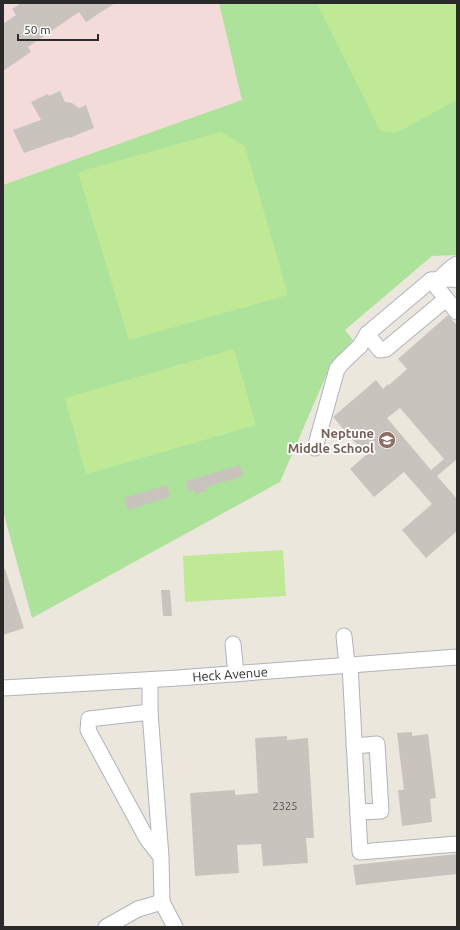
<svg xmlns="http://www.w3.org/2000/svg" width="460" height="930" font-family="Ubuntu,sans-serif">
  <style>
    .medical { fill: #f3dbda }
    .green { fill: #ade29a }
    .pitch { fill: #c0e996 }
    .building { fill: #c8c3bc; fill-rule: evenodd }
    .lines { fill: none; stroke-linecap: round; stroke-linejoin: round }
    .minor-casing { stroke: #b0b2be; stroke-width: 17 }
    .minor { stroke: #fff; stroke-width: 15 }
    .labels { text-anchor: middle; stroke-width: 3.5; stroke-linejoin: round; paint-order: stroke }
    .number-label { font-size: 11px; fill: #52504e }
    .education-label { font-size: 13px; font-weight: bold; fill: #785e54; stroke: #fff; text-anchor: end }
    .street-label { font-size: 13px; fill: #2a2a2a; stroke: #fff }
  </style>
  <rect width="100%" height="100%" fill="#ece7dd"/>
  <path class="medical" d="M3 3H219L242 100 3 185Z"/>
  <path class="green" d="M219 3H457V255L432 256 345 330 353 340 332 362 280 482 32 618 3 511V185L242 100Z"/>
  <g class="pitch">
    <path d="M317 3H457V100L396 133 380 131Z"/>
    <path d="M221 132 245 146 288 295 129 340 78 172Z"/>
    <path d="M234 349 256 425 86 474 65 398Z"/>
    <path d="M283 550 286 596 185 602 183 556Z"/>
  </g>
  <g class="building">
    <path d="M21 3H115L86 22 79 12 28 47 31 52 3 71V24L16 15 12 9Z"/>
    <path d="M60 91 65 102 72 103 79 108 86 105 94 128 81 133 70 138 69 137 24 153 13 130 41 120 31 102 48 94 49 96Z"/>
    <path d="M448 315 457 325V459L437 476 457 499V531L426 558 402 530 432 504 404 472 374 497 350 469 366 455 333 417 376 380 383 389 388 384 389 385 407 369 398 359ZM400 408 444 459 431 470 387 418Z"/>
    <path d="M240 465 243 476 206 487 207 491 195 494 194 490 189 492 186 481Z"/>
    <path d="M167 485 170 497 128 510 124 498Z"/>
    <path d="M3 569H5L24 628 3 635Z"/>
    <path d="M161 590H170L172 616H163Z"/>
    <path d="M412 732V736L428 734 436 798 430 799 432 822 402 826 398 790H404L397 733Z"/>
    <path d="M287 736V740L308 738 314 838H306L308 863 263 866 261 844 237 845 239 873 195 876 190 793 235 790V795L258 793 255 738Z"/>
    <path d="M457 854V874L356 885 353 865Z"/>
  </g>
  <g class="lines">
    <defs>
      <g id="minor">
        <path d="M439 279 451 268 457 264"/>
        <path d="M431 280 452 279 457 280"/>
        <path d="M367 334 380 350 386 349 446 299"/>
        <path d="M315 448 337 369 343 362 360 346 367 334 431 280 457 312"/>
        <path d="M344 636 347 665"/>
        <path d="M233 644 236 674"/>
        <path d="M350 665 360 852 457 844"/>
        <path d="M150 680V712"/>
        <path d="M3 688 178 678 457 657"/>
        <path d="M354 746 377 744 381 811 358 812"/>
        <path d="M161 857 147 839 88 730 89 719 150 712 161 857 162 902 175 927"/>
        <path d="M106 927 138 909 162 902"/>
      </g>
    </defs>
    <use href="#minor" class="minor-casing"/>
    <use href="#minor" class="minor"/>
  </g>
  <defs>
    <symbol id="school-disc" viewBox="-11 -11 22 22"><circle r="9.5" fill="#8d6e63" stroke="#fff"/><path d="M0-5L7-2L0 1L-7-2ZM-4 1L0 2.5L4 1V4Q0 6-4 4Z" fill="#fff"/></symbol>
  </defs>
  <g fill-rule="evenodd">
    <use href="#school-disc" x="377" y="430" width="20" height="20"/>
  </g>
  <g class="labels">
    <g class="number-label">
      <text x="285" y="810">2325</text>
    </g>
    <g class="education-label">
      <text x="374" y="438">Neptune<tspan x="374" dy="15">Middle School</tspan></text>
    </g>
    <g class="street-label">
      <text transform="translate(230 674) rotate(-4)" y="5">Heck Avenue</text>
    </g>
  </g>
  <rect width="460" height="930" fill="none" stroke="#2a2a2a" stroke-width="8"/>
  <path d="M18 34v6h80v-6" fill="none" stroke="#2a2a2a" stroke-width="2"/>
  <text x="24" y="34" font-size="12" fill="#2a2a2a" stroke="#ffffff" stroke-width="3" paint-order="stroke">50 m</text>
</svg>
